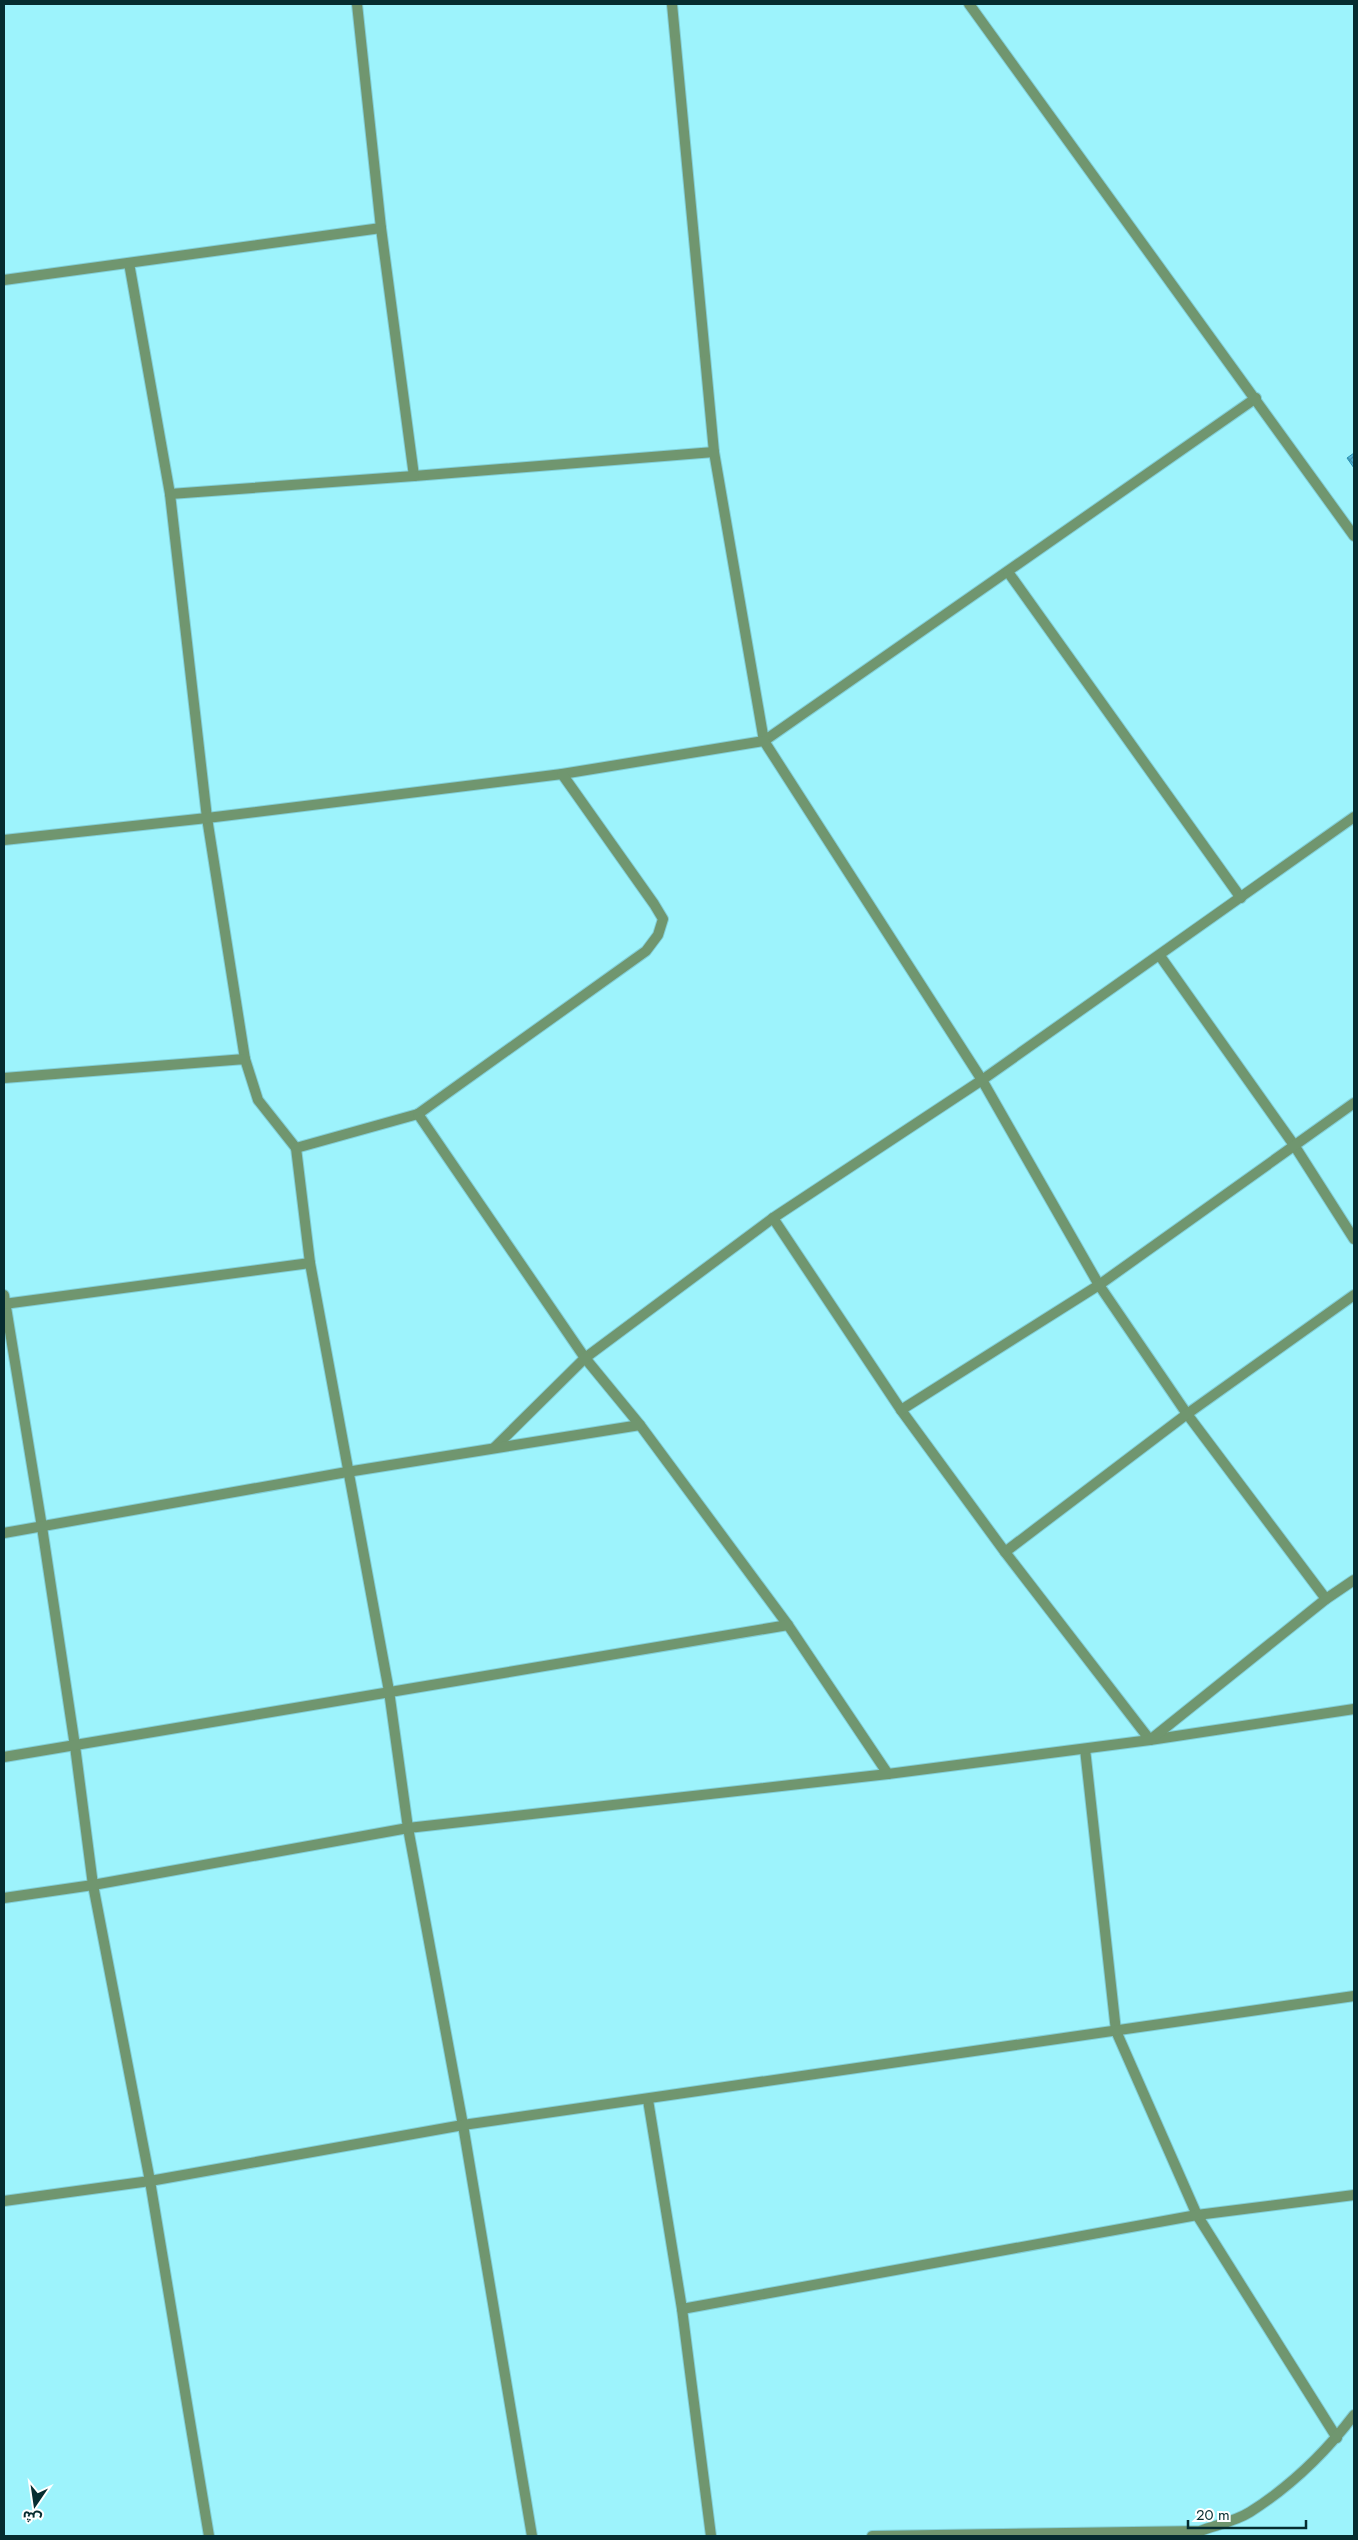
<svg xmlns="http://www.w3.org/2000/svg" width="1358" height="2540" font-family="Jost,'Noto Sans Arabic',sans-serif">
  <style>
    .building { fill: url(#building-cross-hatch); stroke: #2590b2 }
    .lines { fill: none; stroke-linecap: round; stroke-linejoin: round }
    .street-casing { stroke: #82cfd7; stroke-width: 12 }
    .street { stroke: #70966f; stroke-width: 10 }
  </style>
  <defs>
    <pattern id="building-cross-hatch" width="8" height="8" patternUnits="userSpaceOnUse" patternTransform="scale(1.25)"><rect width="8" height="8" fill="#55b8db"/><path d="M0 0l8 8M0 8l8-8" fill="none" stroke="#4496b2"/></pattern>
  </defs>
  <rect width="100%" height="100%" fill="#9df3fc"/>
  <path class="building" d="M1354 453V468L1347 458Z"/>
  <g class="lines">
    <defs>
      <g id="street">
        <path d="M357 4 381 228 414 476 714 452"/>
        <path d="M672 4 714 452 764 741 1256 398"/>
        <path d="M969 4 1354 536"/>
        <path d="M129 263 170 494 207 818 245 1059"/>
        <path d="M4 280 381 228"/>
        <path d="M170 494 414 476"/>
        <path d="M1008 572 1241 898"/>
        <path d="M4 840 207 818 562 774 764 741 982 1080 1099 1285 1187 1414 1326 1599"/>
        <path d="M1160 956 1294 1145 1354 1239"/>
        <path d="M4 1078 245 1059 258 1100 296 1148 418 1114 646 951 658 935 663 919 654 904 562 774"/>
        <path d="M418 1114 585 1358 640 1425 788 1625 888 1774"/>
        <path d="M296 1148 310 1263 389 1691 408 1828 463 2125 532 2536"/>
        <path d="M773 1218 901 1410 1005 1552 1150 1740 1354 1709"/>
        <path d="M4 1295 42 1527 75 1746 93 1885 150 2181 209 2536"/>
        <path d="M4 1304 310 1263"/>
        <path d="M901 1410 1099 1285 1354 1103"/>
        <path d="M494 1448 585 1358 773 1218 982 1080 1354 817"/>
        <path d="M4 1533 347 1472 640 1425"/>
        <path d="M1005 1552 1187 1414 1354 1295"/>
        <path d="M1085 1749 1116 2031 1197 2215 1337 2438"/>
        <path d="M4 1757 788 1625"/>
        <path d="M4 1898 93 1885 408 1828 888 1774 1150 1740 1326 1599 1354 1580"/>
        <path d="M648 2100 682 2309 711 2536"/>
        <path d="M4 2201 150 2181 463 2125 1354 1996"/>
        <path d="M682 2309 1197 2215 1354 2195"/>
        <path d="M872 2536 1200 2531C1216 2525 1236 2521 1250 2512 1291 2486 1325 2453 1354 2415"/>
      </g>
    </defs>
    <use href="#street" class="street-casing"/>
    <use href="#street" class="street"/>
  </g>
  <rect width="1358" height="2540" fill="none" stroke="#062c30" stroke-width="10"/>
  <g transform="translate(35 2505) rotate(193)" stroke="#ffffff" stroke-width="4" paint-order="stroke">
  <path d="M0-4L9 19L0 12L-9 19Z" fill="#062c30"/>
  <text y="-8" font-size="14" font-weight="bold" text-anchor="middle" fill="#062c30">ش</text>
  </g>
  <path d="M1188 2520v8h118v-8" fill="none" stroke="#062c30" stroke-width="2.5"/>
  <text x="1196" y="2520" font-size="15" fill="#062c30" stroke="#ffffff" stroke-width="4" paint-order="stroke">20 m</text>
</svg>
